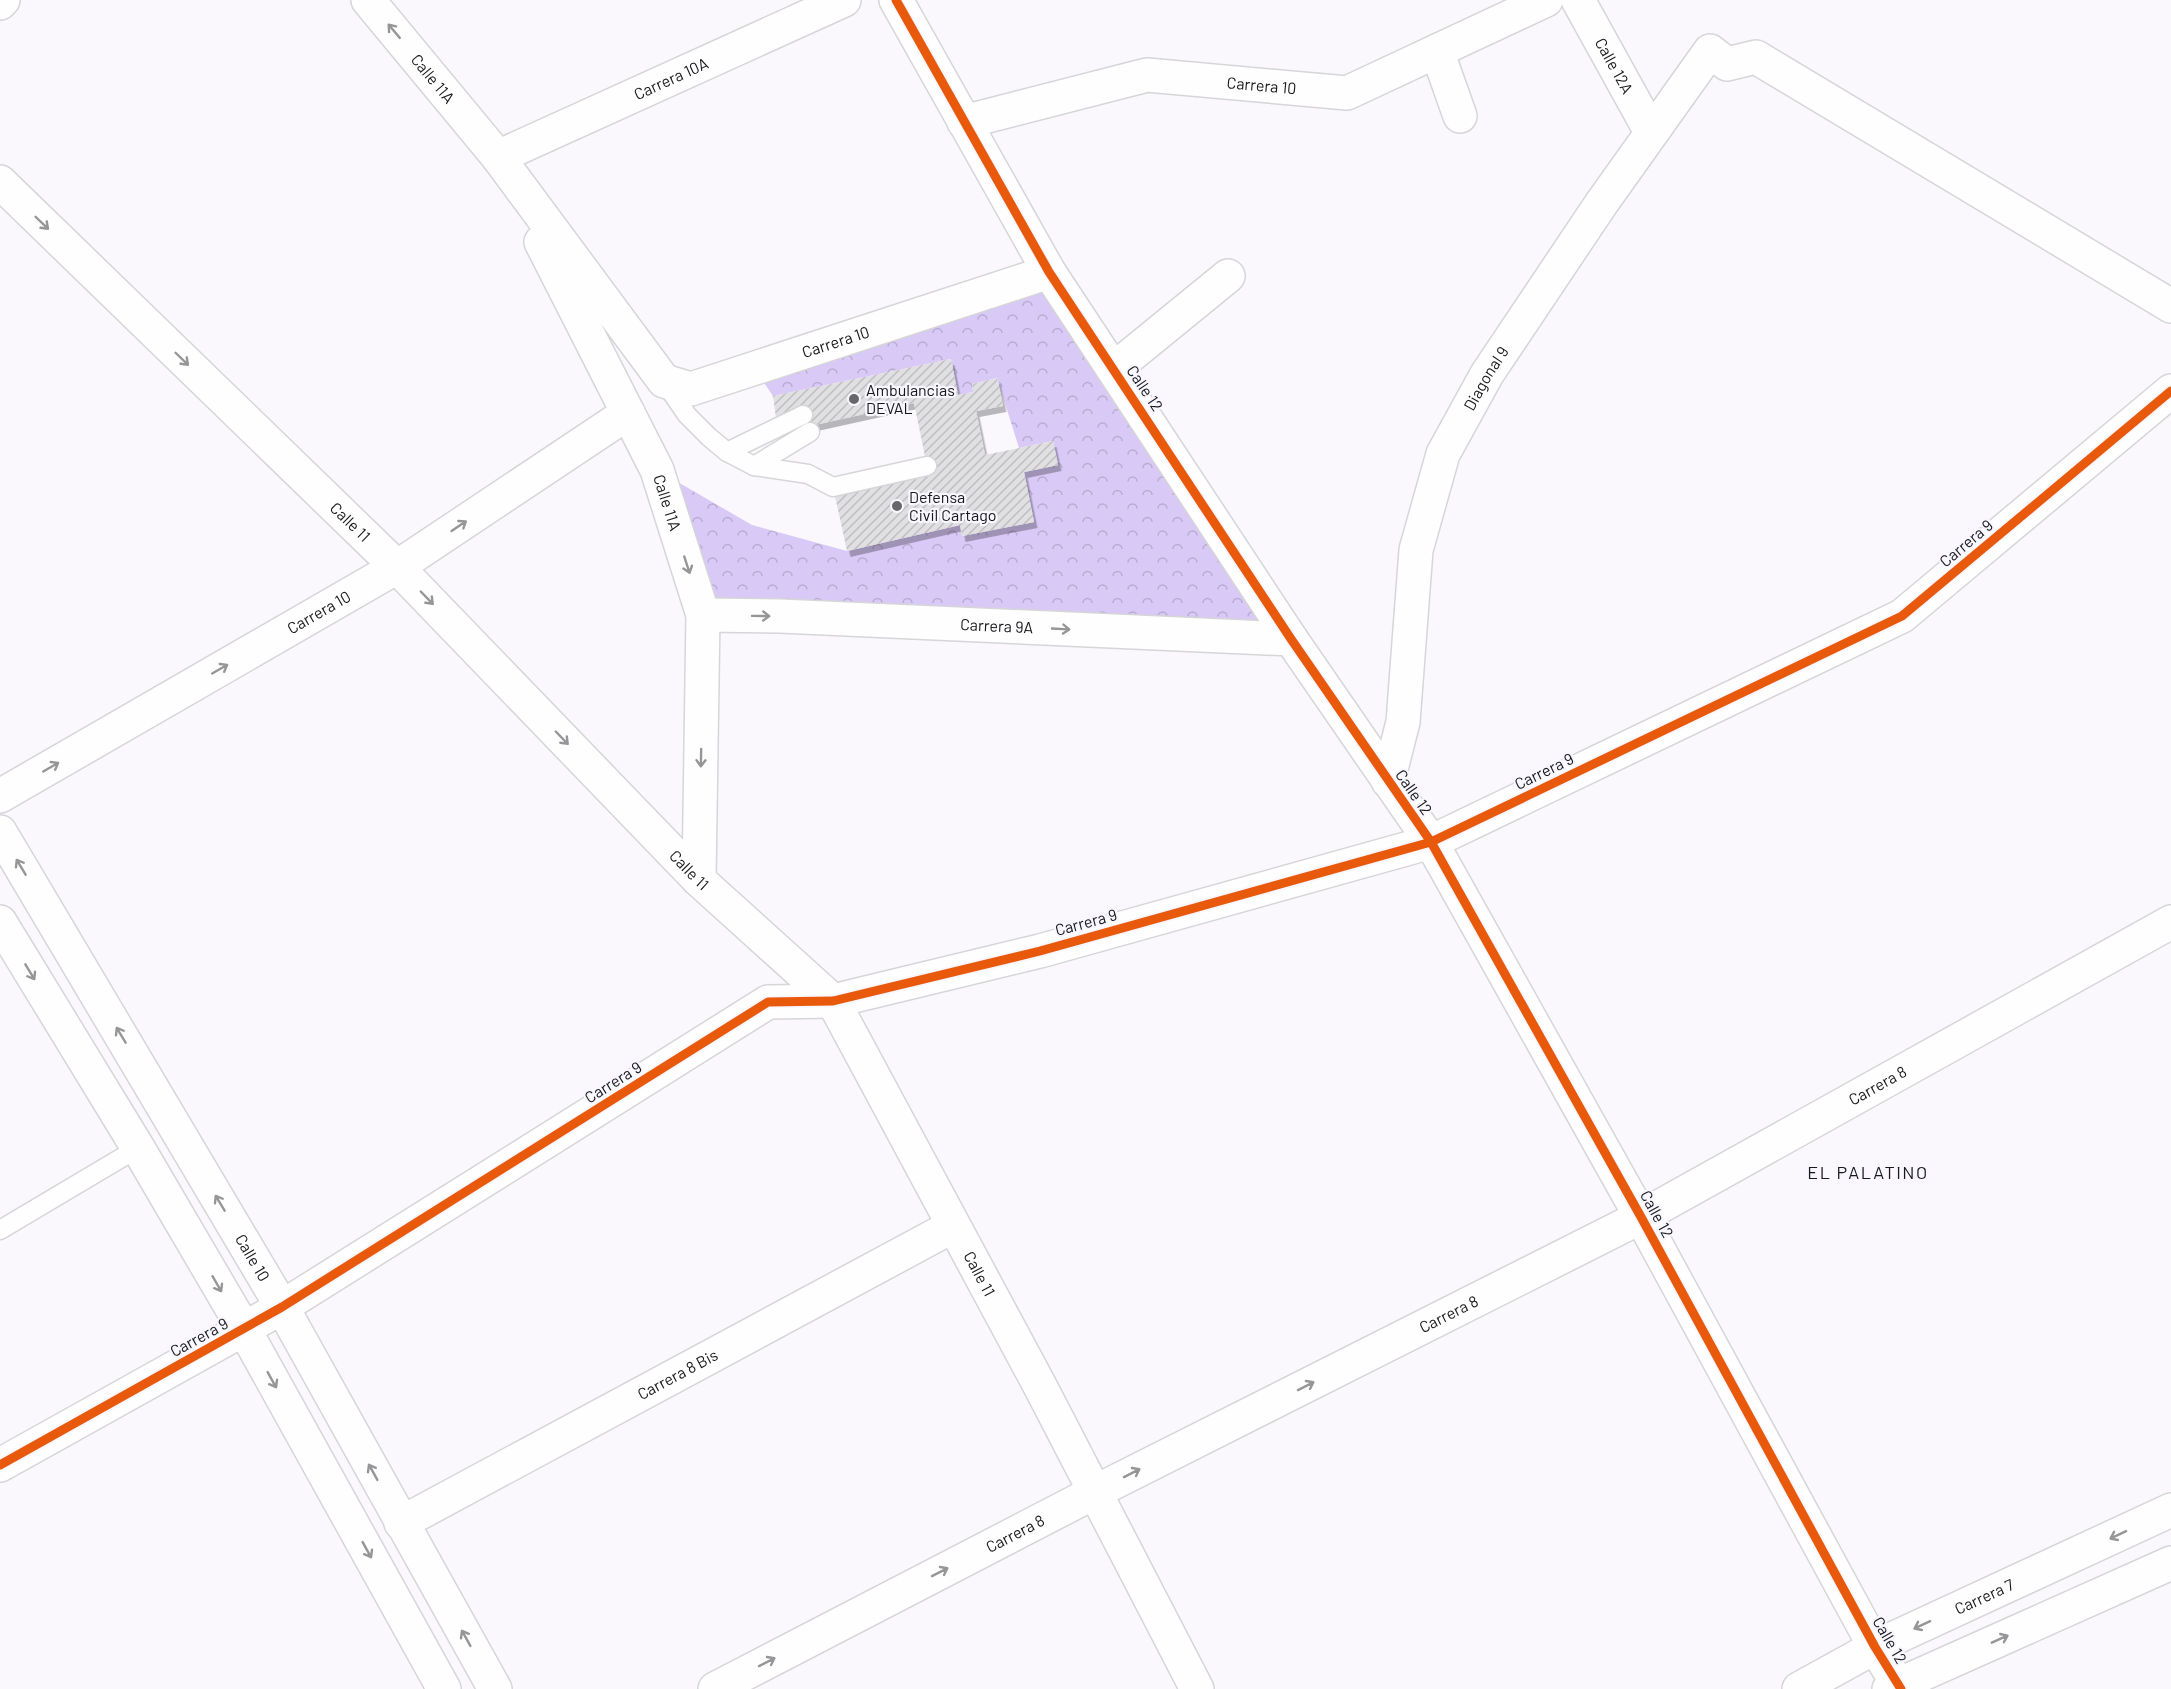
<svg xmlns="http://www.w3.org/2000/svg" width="2171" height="1689" font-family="Barlow,sans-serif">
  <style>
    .forest { fill: url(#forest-crowns) }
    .building { fill: url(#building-hatch); filter: url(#shadow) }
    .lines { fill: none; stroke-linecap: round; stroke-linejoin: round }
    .service-casing { stroke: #d6d5d8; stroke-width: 21 }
    .minor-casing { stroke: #d6d5d8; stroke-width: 36 }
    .tertiary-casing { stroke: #d6d5d8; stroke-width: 36 }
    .secondary-casing { stroke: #d6d5d8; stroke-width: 36 }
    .service { stroke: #fefeff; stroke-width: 18 }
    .minor { stroke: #fefeff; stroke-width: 33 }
    .tertiary { stroke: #fefeff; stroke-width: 33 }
    .secondary { stroke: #fefeff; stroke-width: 33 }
    .cycleway-casing { stroke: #f9f7fe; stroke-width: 13 }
    .cycleway { stroke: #e8590c; stroke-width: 9 }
    .oneway { stroke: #969698 }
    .poi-dot { fill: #676669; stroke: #f9f7fe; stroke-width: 2 }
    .labels { text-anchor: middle; stroke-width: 4.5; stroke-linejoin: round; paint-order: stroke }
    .street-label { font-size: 16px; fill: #18171a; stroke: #f9f7fe }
    .poi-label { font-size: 16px; fill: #18171a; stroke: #f9f7fe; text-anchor: start }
    .neighbourhood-label { font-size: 18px; letter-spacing: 1.5px; fill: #18171a; stroke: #f9f7fe }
  </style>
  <defs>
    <pattern id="forest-crowns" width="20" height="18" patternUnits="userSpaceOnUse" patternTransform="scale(1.5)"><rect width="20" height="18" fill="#d8c9f6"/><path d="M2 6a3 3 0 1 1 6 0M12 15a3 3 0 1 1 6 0" fill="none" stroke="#b9acd2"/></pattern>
    <pattern id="building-hatch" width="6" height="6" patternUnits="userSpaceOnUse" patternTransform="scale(1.5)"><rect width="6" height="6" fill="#e0dfe2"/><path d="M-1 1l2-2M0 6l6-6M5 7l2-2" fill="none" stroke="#bfbfc1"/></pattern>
    <filter id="shadow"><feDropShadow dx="3.5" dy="6" stdDeviation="0" flood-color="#0004"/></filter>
  </defs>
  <rect width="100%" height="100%" fill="#faf8fd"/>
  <path class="forest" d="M1049 272 1291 639 703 615 657 470 752 525 847 551 960 525 962 536 1034 522 1024 472 1058 465 1053 441 1019 448 997 378 972 384 973 392 958 395 951 359 773 396 756 371Z"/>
  <path class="building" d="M951 359 958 395 973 392 972 384 997 378 1003 406 976 411 985 455 1053 441 1058 465 1024 472 1034 522 962 536 960 525 847 551 833 487 927 466 914 403 778 433 773 396Z"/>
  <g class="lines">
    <defs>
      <g id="service">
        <path d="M665 383 687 415 709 437 727 452 754 466 808 474 833 487 927 466"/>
        <path d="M727 452 803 415"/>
        <path d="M754 466 810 432"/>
        <path d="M0 1230 138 1148"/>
      </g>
      <g id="minor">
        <path id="s1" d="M368 0 498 157 664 381 691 389 1049 272"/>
        <path d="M896 0 1049 272 1291 639 1431 842 1641 1217 1875 1647 1901 1689"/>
        <path id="s2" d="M1578 0 1651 132"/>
        <path d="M0 3 3 0"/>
        <path d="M1437 51 1460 116"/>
        <path id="s3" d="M964 122 1147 75 1347 93 1546 0"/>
        <path id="s4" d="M498 157 844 0"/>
        <path id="s5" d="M0 182 397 567 699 880 833 1001 1040 1386 1197 1689"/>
        <path id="s6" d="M541 242 657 470 703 615 699 880"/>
        <path d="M1114 369 1228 276"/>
        <path id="s7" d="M703 615 780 616 1291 639"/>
        <path id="s8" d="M1388 781 1403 722 1416 550 1443 454 1487 374 1601 204 1710 51 1727 64 1756 57 2171 306"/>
        <path id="s9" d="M0 796 397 567 628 413"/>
        <path d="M282 1307 768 1002 833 1001 1040 951 1431 842 1902 616 2171 391"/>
        <path d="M0 1465 244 1329"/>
        <path id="s10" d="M401 1523 953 1226"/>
        <path id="s11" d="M715 1689 1095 1492 1641 1217 2171 922"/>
      </g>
      <path id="tertiary" d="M244 1329 282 1307"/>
      <g id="secondary">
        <path id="s12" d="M0 832 282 1307 495 1689"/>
        <path d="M0 922 138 1148 244 1329 444 1689"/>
        <path id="s13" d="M1799 1689 1875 1647 2171 1510"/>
        <path d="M1889 1689 2171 1563"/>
      </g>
    </defs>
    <use href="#service" class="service-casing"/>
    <use href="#minor" class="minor-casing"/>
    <use href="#tertiary" class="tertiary-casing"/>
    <use href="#secondary" class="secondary-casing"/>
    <use href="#service" class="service"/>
    <use href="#minor" class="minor"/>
    <use href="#tertiary" class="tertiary"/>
    <use href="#secondary" class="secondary"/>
    <defs>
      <g id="cycleway">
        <path d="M896 0 1049 272 1291 639 1431 842 1641 1217 1875 1647 1901 1689"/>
        <path d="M0 1465 282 1307 768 1002 833 1001 1040 951 1431 842 1902 616 2171 391"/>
      </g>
    </defs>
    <use href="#cycleway" class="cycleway-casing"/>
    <use href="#cycleway" class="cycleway"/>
  </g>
  <defs><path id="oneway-shaft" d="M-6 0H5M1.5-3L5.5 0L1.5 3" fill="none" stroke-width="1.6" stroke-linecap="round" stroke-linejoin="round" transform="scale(1.5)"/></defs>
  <g class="oneway">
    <use href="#oneway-shaft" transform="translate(394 31) rotate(-130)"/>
    <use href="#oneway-shaft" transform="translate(42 223) rotate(44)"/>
    <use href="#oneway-shaft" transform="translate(182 359) rotate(44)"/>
    <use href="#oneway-shaft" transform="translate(459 526) rotate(-34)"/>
    <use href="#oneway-shaft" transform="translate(687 565) rotate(72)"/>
    <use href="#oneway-shaft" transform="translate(427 598) rotate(46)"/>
    <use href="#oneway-shaft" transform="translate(761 616) rotate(1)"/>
    <use href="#oneway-shaft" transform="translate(1061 629) rotate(3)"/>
    <use href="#oneway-shaft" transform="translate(220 669) rotate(-30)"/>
    <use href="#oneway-shaft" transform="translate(562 738) rotate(46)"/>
    <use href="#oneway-shaft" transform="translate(701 758) rotate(91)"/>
    <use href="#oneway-shaft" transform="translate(51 767) rotate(-30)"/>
    <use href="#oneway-shaft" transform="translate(21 867) rotate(-121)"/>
    <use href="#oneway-shaft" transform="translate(30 972) rotate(59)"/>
    <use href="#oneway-shaft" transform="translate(121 1035) rotate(-121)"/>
    <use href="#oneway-shaft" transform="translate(220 1203) rotate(-121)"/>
    <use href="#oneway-shaft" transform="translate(217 1284) rotate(60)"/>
    <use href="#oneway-shaft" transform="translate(272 1380) rotate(61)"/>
    <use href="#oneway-shaft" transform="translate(1306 1386) rotate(-27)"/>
    <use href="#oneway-shaft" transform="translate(373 1472) rotate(-119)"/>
    <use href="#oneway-shaft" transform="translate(1132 1473) rotate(-27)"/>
    <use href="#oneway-shaft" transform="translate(2118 1535) rotate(155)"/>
    <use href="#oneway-shaft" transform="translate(367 1550) rotate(61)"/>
    <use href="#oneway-shaft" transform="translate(940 1572) rotate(-27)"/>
    <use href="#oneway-shaft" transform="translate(1922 1625) rotate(155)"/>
    <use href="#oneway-shaft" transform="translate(466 1638) rotate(-119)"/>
    <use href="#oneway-shaft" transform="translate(2000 1639) rotate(-24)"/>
    <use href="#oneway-shaft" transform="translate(767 1662) rotate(-27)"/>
  </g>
  <g class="poi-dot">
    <circle cx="854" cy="399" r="6"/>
    <circle cx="897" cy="506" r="6"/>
  </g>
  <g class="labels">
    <g class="street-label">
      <text dy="6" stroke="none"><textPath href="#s2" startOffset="75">Calle 12A</textPath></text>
      <text dy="6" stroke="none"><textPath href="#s1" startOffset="102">Calle 11A</textPath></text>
      <text dy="6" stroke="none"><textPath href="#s4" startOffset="190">Carrera 10A</textPath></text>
      <text dy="6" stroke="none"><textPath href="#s3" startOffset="304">Carrera 10</textPath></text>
      <text dy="6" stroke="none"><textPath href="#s1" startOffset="663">Carrera 10</textPath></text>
      <text dy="6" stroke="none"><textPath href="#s8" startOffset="420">Diagonal 9</textPath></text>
      <text transform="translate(1145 388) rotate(56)" y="6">Calle 12</text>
      <text dy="6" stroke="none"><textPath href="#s6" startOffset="290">Calle 11A</textPath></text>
      <text dy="6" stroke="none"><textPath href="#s5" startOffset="488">Calle 11</textPath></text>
      <text transform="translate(1966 543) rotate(-40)" y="6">Carrera 9</text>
      <text dy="6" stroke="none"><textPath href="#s9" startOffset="368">Carrera 10</textPath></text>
      <text dy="6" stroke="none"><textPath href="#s7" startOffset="294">Carrera 9A</textPath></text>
      <text transform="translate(1544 771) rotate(-26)" y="6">Carrera 9</text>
      <text transform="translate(1414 792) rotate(55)" y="6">Calle 12</text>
      <text dy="6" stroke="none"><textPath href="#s5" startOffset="974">Calle 11</textPath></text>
      <text transform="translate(1086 922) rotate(-15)" y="6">Carrera 9</text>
      <text transform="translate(613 1082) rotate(-32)" y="6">Carrera 9</text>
      <text dy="6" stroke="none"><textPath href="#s11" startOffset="1310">Carrera 8</textPath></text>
      <text transform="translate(1657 1214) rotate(61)" y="6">Calle 12</text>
      <text dy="6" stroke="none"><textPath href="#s12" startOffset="495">Calle 10</textPath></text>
      <text dy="6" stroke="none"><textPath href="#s5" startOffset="1478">Calle 11</textPath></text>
      <text dy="6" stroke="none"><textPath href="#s11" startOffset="824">Carrera 8</textPath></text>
      <text transform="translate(199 1337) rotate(-29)" y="6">Carrera 9</text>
      <text dy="6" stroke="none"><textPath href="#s10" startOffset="314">Carrera 8 Bis</textPath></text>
      <text dy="6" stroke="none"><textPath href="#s11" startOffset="338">Carrera 8</textPath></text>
      <text dy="6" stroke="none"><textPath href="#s13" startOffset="207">Carrera 7</textPath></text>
      <text transform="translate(1890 1640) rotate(60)" y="6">Calle 12</text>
    </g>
    <g class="poi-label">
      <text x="866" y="396">Ambulancias<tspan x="866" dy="18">DEVAL</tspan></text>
      <text x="909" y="503">Defensa<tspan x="909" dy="18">Civil Cartago</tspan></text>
    </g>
    <g class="neighbourhood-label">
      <text x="1868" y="1179">EL PALATINO</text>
    </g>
  </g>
</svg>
